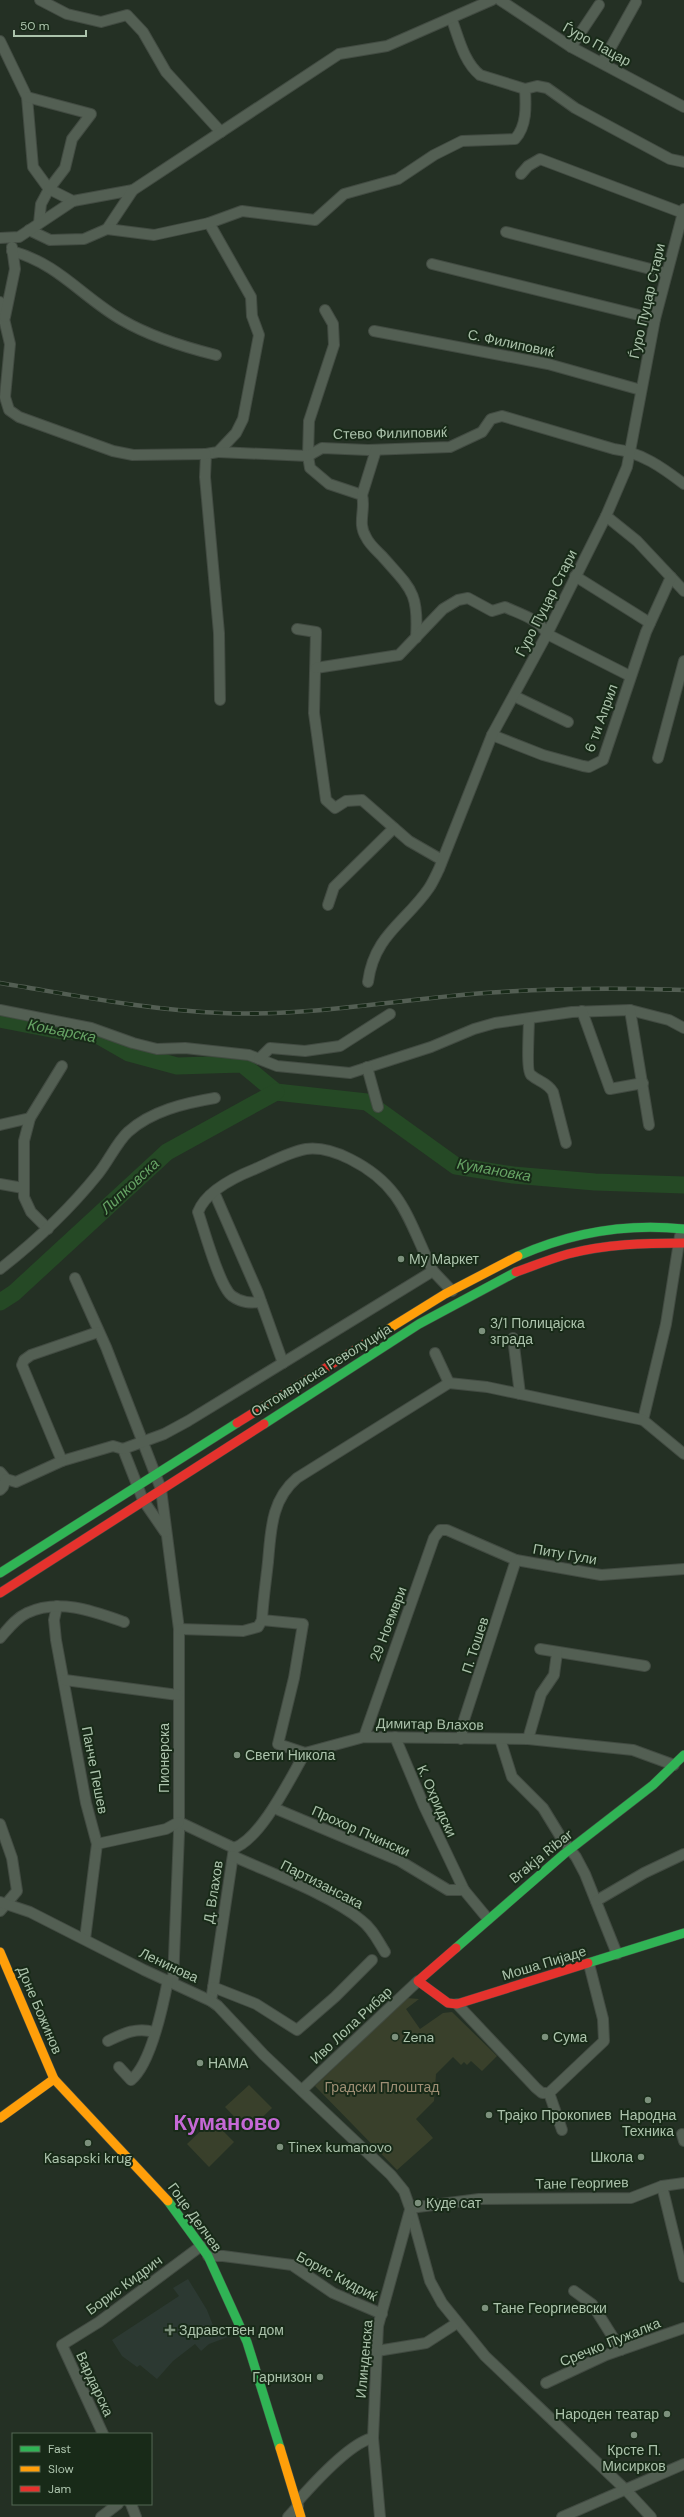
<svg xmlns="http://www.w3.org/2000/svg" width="684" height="2517" font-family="'DM Sans',sans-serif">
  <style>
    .medical { fill: #2c3932 }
    .green { fill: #39402b }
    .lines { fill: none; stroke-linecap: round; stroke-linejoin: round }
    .river { stroke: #254925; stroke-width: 17 }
    .street-casing { stroke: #424b42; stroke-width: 12 }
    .fast-casing { stroke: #424b42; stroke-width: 10 }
    .slow-casing { stroke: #424b42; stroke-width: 10 }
    .jam-casing { stroke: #424b42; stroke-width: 10 }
    .street { stroke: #535f53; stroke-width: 10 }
    .fast { stroke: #30b455; stroke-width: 9 }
    .slow { stroke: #ff9f0a; stroke-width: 9 }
    .jam { stroke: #e5322d; stroke-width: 9 }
    .rail-casing { stroke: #535e53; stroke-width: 4.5 }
    .rail { stroke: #182a18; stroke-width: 3; stroke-dasharray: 9; stroke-linecap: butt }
    .poi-dot { fill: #7c907c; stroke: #182a18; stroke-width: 1.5 }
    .labels { text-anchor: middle; stroke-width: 4; stroke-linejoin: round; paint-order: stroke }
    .street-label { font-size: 14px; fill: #acc3ac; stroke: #182a18 }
    .poi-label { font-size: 14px; fill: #acc3ac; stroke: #182a18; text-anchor: start }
    .park-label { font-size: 14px; fill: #9e8e74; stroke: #182a18 }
    .water-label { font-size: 15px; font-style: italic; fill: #66a364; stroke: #182a18 }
    .town-label { font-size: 22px; font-weight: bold; fill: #c569d6; stroke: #182a18 }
  </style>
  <rect width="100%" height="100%" fill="#243024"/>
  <path class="medical" d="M188 2279 207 2310 216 2333 231 2327 233 2335 209 2344 201 2351 195 2344 173 2361 157 2379 140 2365 137 2367 122 2356 112 2340 179 2296 173 2288Z"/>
  <g class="green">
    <path d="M407 1998 419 1999 406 2009 420 2029 443 2013 452 2012 497 2056 482 2071 471 2061 467 2065 464 2062 461 2065 453 2057 436 2074 434 2101 416 2119 433 2138 397 2170 315 2086Z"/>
    <path d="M249 2085 272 2108 248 2131 225 2107Z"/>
    <path d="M212 2120 234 2142 209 2167 187 2144Z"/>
  </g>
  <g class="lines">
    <g class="river">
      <path d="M0 1019 61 1031 94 1033 129 1053 177 1066 242 1064 276 1092"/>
      <path d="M276 1092 367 1102 456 1166 513 1175 595 1182 684 1185"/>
      <path d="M0 1302 14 1293 167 1152 276 1092"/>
    </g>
    <defs>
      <g id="street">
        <path d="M40 0 67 14 101 22 127 15 143 32 166 72 221 132"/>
        <path d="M500 0 571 47 684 107"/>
        <path d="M452 20C459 39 464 62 480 75L525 89"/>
        <path d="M0 41 27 97 33 167 49 189 41 204 39 223"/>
        <path d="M571 47 599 5"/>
        <path d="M602 63 636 2"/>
        <path d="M27 97 91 114 72 139 65 168 49 189 73 201 133 190"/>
        <path d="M521 174 528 166 540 159 683 213"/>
        <path d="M209 223 251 297 252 316 259 335 243 419 236 433 218 452 206 454 205 477 219 633 220 700"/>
        <path d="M107 229 133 190 339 54 387 46 492 0"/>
        <path d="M29 230 50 240 84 239 107 229 154 235 209 223 242 211 315 220 344 194 398 179 434 155 462 141 515 139C527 126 526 106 525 89L537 86 547 88 575 108 670 159 684 162"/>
        <path d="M506 232 666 273"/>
        <path d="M0 238 19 237 73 201"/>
        <path d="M12 251C59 264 82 297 122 320 151 337 184 347 216 355"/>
        <path d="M432 264 655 319"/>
        <path d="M0 302 10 344 5 397 9 410 19 417 113 451 133 455 206 454"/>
        <path d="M325 310 333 324 334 345 309 421 308 456 310 468 329 484 362 495C366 509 357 523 366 537 369 544 376 550 382 556 411 589 419 592 416 638"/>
        <path d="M5 317 15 269 12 247"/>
        <path d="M374 331 548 364 641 390"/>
        <path d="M218 452 308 456 322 448 368 450 450 447 482 432 491 419 502 416 614 449C641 452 663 468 684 484"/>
        <path d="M362 495 376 450"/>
        <path d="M606 516 637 541 684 591"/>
        <path d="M575 576 650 623"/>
        <path d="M297 629 316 632 314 713 326 800 335 808 346 801 362 800 409 841 442 860"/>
        <path d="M316 668 399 655 443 609 458 600 468 598 492 611 505 607C520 614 539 619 547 634L630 676"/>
        <path d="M514 696 568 722"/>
        <path d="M492 735 543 755 583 766 589 767 603 760 646 632 671 577"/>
        <path d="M658 758 684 661"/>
        <path d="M328 905 334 887 394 828"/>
        <path d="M368 982C374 935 406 922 429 888 433 882 436 875 439 869L492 735 547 634 606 516 627 467 655 319 684 209"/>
        <path d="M0 1010 91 1028 133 1043 157 1049 185 1048 249 1055 277 1066 350 1073 431 1047 474 1029 495 1023 572 1012 630 1010 669 1020 684 1028"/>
        <path d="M630 1010 649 1125"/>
        <path d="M582 1011 610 1089 643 1083"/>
        <path d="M529 1019C529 1029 526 1071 531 1075 539 1082 547 1082 553 1092L566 1143"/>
        <path d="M259 1059 270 1048 305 1051 340 1046 390 1014"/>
        <path d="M367 1067 378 1107"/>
        <path d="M0 1125 30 1118"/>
        <path d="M0 1184 23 1188"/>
        <path d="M214 1192 258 1293 283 1363"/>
        <path d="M48 1229 31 1212 24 1197V1141L30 1118 62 1066"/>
        <path d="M0 1269C36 1241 69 1210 98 1174 108 1162 117 1142 128 1132 151 1111 185 1103 215 1098"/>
        <path d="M75 1278 106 1347 161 1489 179 1629V1833L173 1982"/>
        <path d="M261 1302C250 1303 242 1303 232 1296 219 1286 204 1229 198 1212 206 1191 235 1177 255 1169 271 1162 289 1152 306 1149 321 1147 338 1153 350 1159 404 1186 408 1221 433 1271"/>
        <path d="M98 1332 31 1355 24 1360 22 1365 62 1461 113 1446 123 1449 143 1500 165 1532"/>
        <path d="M513 1338 520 1394"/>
        <path d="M435 1353 449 1383"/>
        <path d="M643 1420 666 1324 680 1236"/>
        <path d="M123 1449 164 1434 188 1421 433 1271 452 1291"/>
        <path d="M0 1472 6 1479 16 1482 62 1461"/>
        <path d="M0 1490 3 1487 6 1479"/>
        <path d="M57 1606 54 1620 56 1640 86 1803 97 1844 85 1939"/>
        <path d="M179 1629 243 1631 258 1627 262 1620"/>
        <path d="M0 1638C8 1629 16 1618 27 1613 59 1598 93 1611 124 1622"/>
        <path d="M540 1649 645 1666"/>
        <path d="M65 1680 178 1695"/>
        <path d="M364 1737 434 1538 440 1530H447L516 1560 601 1575 684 1569"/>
        <path d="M461 1739 464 1720 516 1560"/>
        <path d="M500 1739 512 1777 543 1808 562 1839 576 1857 585 1874 617 1954"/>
        <path d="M528 1739 541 1694 554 1675 557 1653"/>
        <path d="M305 1753 278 1744 294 1678 303 1624 262 1620C263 1600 266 1581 268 1562 271 1530 271 1500 297 1478L449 1383 487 1387 643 1420 684 1454"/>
        <path d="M274 1808 400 1861 448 1890H464L424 1806 395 1737"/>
        <path d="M179 1822 234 1848 211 2001"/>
        <path d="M0 1824 12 1858 17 1891 0 1911"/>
        <path d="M97 1844 166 1829 179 1822"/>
        <path d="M234 1848C261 1839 291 1777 305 1753L364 1737 528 1739 633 1750 674 1765"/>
        <path d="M233 1856C270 1873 331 1895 361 1920 372 1928 378 1941 385 1952"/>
        <path d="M464 1890 488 1919"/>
        <path d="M596 1901 644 1873 684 1854"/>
        <path d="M0 1902 30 1912 144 1970 211 2001 218 2006 264 2055 391 2175 404 2191 410 2208 430 2281 442 2303 485 2356 625 2489 651 2517"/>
        <path d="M213 1987 256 2004 297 2030 335 1997 372 1960"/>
        <path d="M457 2004 536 2088 542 2093H549L604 2041 603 2019 589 1964"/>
        <path d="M108 2041C124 2033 137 2027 154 2032"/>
        <path d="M119 2067 131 2080C151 2064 163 2006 168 1980"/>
        <path d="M302 2090 418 1981"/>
        <path d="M549 2093 562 2130"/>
        <path d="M682 2134 684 2141"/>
        <path d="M662 2186 684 2277"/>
        <path d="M410 2208 479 2199 631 2198 662 2186 684 2183"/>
        <path d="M208 2256H223L292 2265 333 2293 382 2314"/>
        <path d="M574 2291 592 2304 621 2350"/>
        <path d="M377 2351 426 2343 457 2323"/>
        <path d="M546 2383 606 2355 684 2328"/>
        <path d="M103 2434 62 2345 99 2322 201 2246"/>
        <path d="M297 2502C312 2485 351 2442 373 2438"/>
        <path d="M131 2504 136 2517"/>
        <path d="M101 2517 118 2504"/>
        <path d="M288 2517 298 2506"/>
        <path d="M380 2517 373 2438 378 2326 410 2210"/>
        <path d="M562 2517 684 2464"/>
      </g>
      <g id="fast">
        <path d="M518 1256C570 1233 627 1223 684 1229"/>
        <path d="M264 1424 419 1324 516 1272"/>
        <path d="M0 1573 237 1423"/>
        <path d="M456 1948 564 1854 653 1785 684 1755"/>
        <path d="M588 1963 684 1933"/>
        <path d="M168 2201 208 2256 247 2342 280 2448"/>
      </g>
      <g id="slow">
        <path d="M369 1341 445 1294 518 1256"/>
        <path d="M0 1952 54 2079 168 2201"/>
        <path d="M0 2118 54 2079"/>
        <path d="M280 2448 301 2517"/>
      </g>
      <g id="jam">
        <path d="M516 1272C533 1266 550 1259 568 1254 606 1244 645 1243 684 1243"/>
        <path d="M237 1423 369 1341"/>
        <path d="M0 1593 264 1424"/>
        <path d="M456 1948 418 1981 448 2003 457 2004 588 1963"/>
      </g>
    </defs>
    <use href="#street" class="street-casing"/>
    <use href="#fast" class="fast-casing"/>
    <use href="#slow" class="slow-casing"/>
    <use href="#jam" class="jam-casing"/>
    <use href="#street" class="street"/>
    <use href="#fast" class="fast"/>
    <use href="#slow" class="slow"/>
    <use href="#jam" class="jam"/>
    <defs>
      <path id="rail" d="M0 983C74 995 147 1010 222 1013 316 1017 408 997 501 992 561 988 624 988 684 990"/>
    </defs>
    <use href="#rail" class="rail-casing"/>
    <use href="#rail" class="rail"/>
  </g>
  <g class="poi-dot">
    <circle cx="401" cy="1259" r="4"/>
    <circle cx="482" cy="1331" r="4"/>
    <circle cx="237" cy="1755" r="4"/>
    <circle cx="395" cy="2037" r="4"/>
    <circle cx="545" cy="2037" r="4"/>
    <circle cx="200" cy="2063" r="4"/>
    <circle cx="648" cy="2100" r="4"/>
    <circle cx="489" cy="2115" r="4"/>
    <circle cx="88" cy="2143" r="4"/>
    <circle cx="280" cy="2147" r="4"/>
    <circle cx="641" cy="2157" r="4"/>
    <circle cx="418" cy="2203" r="4"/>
    <circle cx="485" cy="2308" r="4"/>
    <path d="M168 2324h4v4h4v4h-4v4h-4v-4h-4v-4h4z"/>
    <circle cx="320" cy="2377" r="4"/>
    <circle cx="667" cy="2414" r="4"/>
    <circle cx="634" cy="2435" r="4"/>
  </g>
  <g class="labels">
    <g class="street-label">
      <text transform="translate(597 44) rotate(29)" y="5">Ѓуро Пацар</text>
      <text transform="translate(647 301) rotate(-77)" y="5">Ѓуро Пуцар Стари</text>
      <text transform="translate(511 343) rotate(12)" y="5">С. Филиповиќ</text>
      <text transform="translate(390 433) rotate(-1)" y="5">Стево Филиповиќ</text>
      <text transform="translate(546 603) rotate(-63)" y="5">Ѓуро Пуцар Стари</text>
      <text transform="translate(601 718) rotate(-70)" y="5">6 ти Април</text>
      <text transform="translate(321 1370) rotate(-32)" y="5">Октомвриска Револуција</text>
      <text transform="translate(565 1554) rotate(10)" y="5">Питу Гули</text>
      <text transform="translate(388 1624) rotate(-69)" y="5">29 Ноември</text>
      <text transform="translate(475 1645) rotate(-72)" y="5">П. Тошев</text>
      <text transform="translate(430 1724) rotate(1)" y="5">Димитар Влахов</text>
      <text transform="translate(164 1758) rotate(-90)" y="5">Пионерска</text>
      <text transform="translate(95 1770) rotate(79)" y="5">Панче Пешев</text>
      <text transform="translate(437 1801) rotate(66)" y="5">К. Охридски</text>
      <text transform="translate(361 1831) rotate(24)" y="5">Прохор Пчински</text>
      <text transform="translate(541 1856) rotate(-39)" y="5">Brakja Ribar</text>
      <text transform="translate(322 1884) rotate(27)" y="5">Партизансака</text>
      <text transform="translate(213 1892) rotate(-81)" y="5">Д. Влахов</text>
      <text transform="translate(544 1963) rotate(-17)" y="5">Моша Пијаде</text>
      <text transform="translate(169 1965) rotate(25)" y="5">Ленинова</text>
      <text transform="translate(40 2010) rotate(67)" y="5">Доне Божинов</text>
      <text transform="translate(351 2025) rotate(-43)" y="5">Иво Лола Рибар</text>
      <text transform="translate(582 2183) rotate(-1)" y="5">Тане Георгиев</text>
      <text transform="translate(195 2217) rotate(54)" y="5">Гоце Делчев</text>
      <text transform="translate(337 2276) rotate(28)" y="5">Борис Кидриќ</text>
      <text transform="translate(124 2285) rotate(-36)" y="5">Борис Кидрич</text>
      <text transform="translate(610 2342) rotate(-22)" y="5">Сречко Пужалка</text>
      <text transform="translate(364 2359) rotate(-85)" y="5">Илинденска</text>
      <text transform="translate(95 2384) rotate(65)" y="5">Вардарска</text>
    </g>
    <g class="poi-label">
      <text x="409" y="1264">Му Маркет</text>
      <text x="490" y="1328">3/1 Полицајска<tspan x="490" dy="16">зграда</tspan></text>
      <text x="245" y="1760">Свети Никола</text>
      <text x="403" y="2042">Zena</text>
      <text x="553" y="2042">Сума</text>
      <text x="208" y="2068">НАМА</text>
      <text x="497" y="2120">Трајко Прокопиев</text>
      <text x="648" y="2120" text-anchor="middle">Народна<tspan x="648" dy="16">Техника</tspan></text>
      <text x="288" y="2152">Tinex kumanovo</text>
      <text x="633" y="2162" text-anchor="end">Школа</text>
      <text x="88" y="2163" text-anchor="middle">Kasapski krug</text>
      <text x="426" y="2208">Куде сат</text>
      <text x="493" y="2313">Тане Георгиевски</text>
      <text x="179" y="2335">Здравствен дом</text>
      <text x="312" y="2382" text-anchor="end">Гарнизон</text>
      <text x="659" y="2419" text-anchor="end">Народен театар</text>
      <text x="634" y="2455" text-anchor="middle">Крсте П.<tspan x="634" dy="16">Мисирков</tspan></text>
    </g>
    <g class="park-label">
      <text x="382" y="2092">Градски Плоштад</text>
    </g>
    <g class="water-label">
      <text transform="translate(62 1031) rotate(11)" y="5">Коњарска</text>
      <text transform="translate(494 1170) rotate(10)" y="5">Кумановка</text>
      <text transform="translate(130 1186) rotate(-43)" y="5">Липковска</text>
    </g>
    <g class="town-label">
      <text x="227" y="2130">Куманово</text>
    </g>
  </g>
  <rect x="12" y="2433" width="140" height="72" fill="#182a18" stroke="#536753"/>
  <rect x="20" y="2446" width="20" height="6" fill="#30b455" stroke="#536753"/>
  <text x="48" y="2453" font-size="12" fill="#acc3ac">Fast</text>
  <rect x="20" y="2466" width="20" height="6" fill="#ff9f0a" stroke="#536753"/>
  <text x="48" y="2473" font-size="12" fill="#acc3ac">Slow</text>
  <rect x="20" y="2486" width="20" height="6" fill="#e5322d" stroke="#536753"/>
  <text x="48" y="2493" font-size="12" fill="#acc3ac">Jam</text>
  <path d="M14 30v6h72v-6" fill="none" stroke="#acc3ac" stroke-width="2"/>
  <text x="20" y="30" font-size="12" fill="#acc3ac" stroke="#182a18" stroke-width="3" paint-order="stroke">50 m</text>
</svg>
